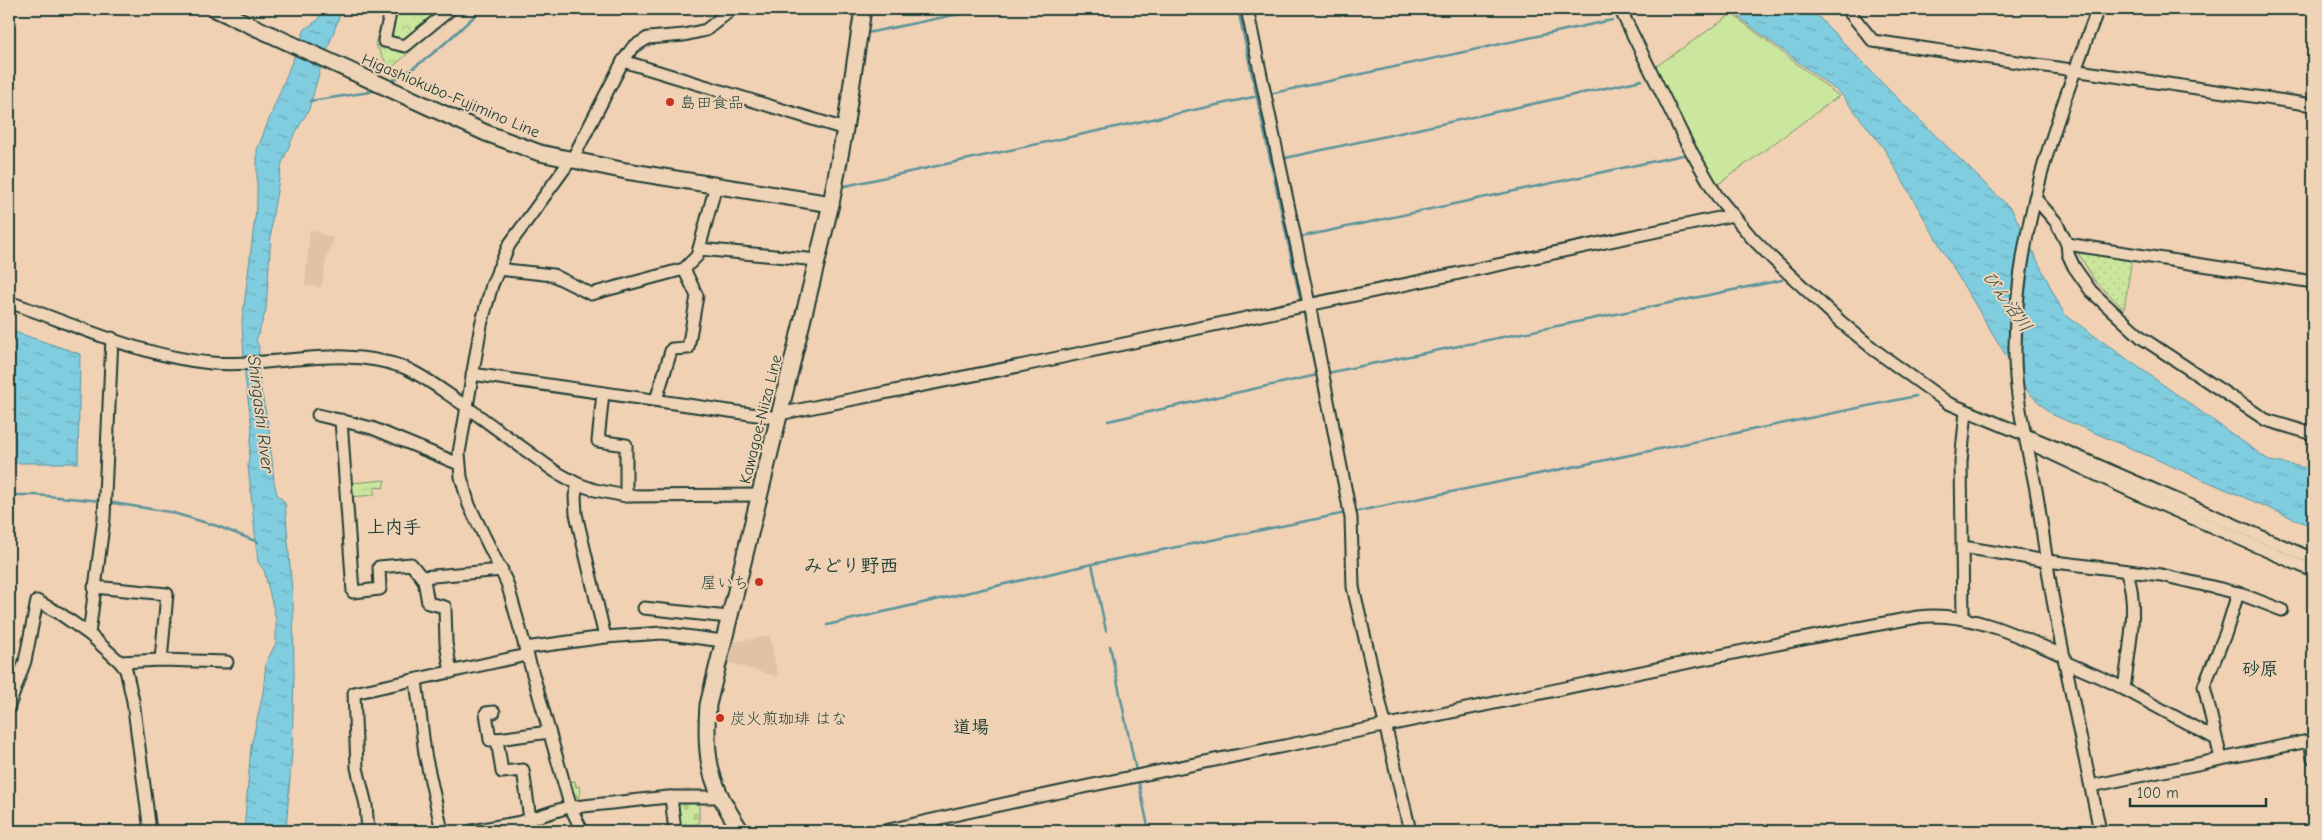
<svg xmlns="http://www.w3.org/2000/svg" width="2322" height="840" font-family="'Comic Neue','Klee One',sans-serif">
  <style>
    .built { fill: #e0c2a7 }
    .grass { fill: url(#grass-dots); stroke: #759268 }
    .forest { fill: url(#forest-crowns); stroke: #759268 }
    .cemetery { fill: url(#cemetery-stones); stroke: #759268 }
    .pitch { fill: #cbe79d; stroke: #759268 }
    .water { fill: url(#water-ripples); stroke: #5a939b }
    .lines { fill: none; stroke-linecap: round; stroke-linejoin: round }
    .stream { stroke: #5a939b; stroke-width: 2.5 }
    .minor-casing { stroke: #1f3d34; stroke-width: 15 }
    .major-casing { stroke: #1f3d34; stroke-width: 19 }
    .minor { stroke: #efd3b6; stroke-width: 11 }
    .major { stroke: #efd3b6; stroke-width: 15 }
    .poi-dot { fill: #c8321e; stroke: #efd3b6; stroke-width: 2 }
    .labels { text-anchor: middle; stroke-width: 4; stroke-linejoin: round; paint-order: stroke }
    .street-label { font-size: 16px; fill: #1f3d34; stroke: #efd3b6 }
    .poi-label { font-size: 16px; fill: #1f3d34; stroke: #efd3b6; text-anchor: start }
    .water-label { font-size: 18px; font-style: italic; fill: #294b45; stroke: #efd3b6 }
    .neighbourhood-label { font-size: 18px; font-weight: bold; fill: #1f3d34; stroke: #efd3b6 }
    .quarter-label { font-size: 19px; font-weight: bold; fill: #1f3d34; stroke: #efd3b6 }
  </style>
  <defs>
    <pattern id="grass-dots" width="8" height="8" patternUnits="userSpaceOnUse" patternTransform="scale(1.25)"><rect width="8" height="8" fill="#cbe79d"/><path d="M2 2h.1M6 6h.1" fill="none" stroke="#aec788" stroke-width="1.8" stroke-linecap="round"/></pattern>
    <pattern id="forest-crowns" width="20" height="18" patternUnits="userSpaceOnUse" patternTransform="scale(1.25)"><rect width="20" height="18" fill="#cbe79d"/><path d="M2 6a3 3 0 1 1 6 0M12 15a3 3 0 1 1 6 0" fill="none" stroke="#aec788"/></pattern>
    <pattern id="cemetery-stones" width="16" height="16" patternUnits="userSpaceOnUse" patternTransform="scale(1.25)"><rect width="16" height="16" fill="#cbe79d"/><path d="M2 7V4a2 2 0 0 1 4 0v3zM10 15v-3a2 2 0 0 1 4 0v3z" fill="#aec788"/></pattern>
    <pattern id="water-ripples" width="26" height="14" patternUnits="userSpaceOnUse" patternTransform="scale(1.25)"><rect width="26" height="14" fill="#81cde0"/><path d="M2 4q2-2 4 0t4 0M15 11q2-2 4 0t4 0" fill="none" stroke="#69a8b6"/></pattern>
  </defs>
  <rect width="100%" height="100%" fill="#f1d1b4"/>
  <filter id="ink" filterUnits="userSpaceOnUse"><feTurbulence type="fractalNoise" baseFrequency=".02" numOctaves="2"/><feDisplacementMap in="SourceGraphic" scale="10" xChannelSelector="R" yChannelSelector="G"/><feConvolveMatrix kernelMatrix="1 2 1 2 8 2 1 2 1" color-interpolation-filters="sRGB"/></filter>
  <g filter="url(#ink)">
    <g class="built">
      <path d="M310 229 334 239 328 253 321 287 305 285Z"/>
      <path d="M770 636 778 677 723 661 727 643Z"/>
    </g>
    <path class="grass" d="M2077 251 2132 258 2124 309 2095 281Z"/>
    <g class="forest">
      <path d="M385 9H459L390 69 375 44Z"/>
      <path d="M385 480 383 488 375 487 374 495 349 497 348 487H352V483Z"/>
    </g>
    <g class="cemetery">
      <path d="M575 781 576 787 579 786 580 795 578 796 579 802 572 803 566 782Z"/>
      <path d="M678 800H699V824L678 825Z"/>
    </g>
    <path class="pitch" d="M1732 14 1839 96 1717 185 1710 176 1655 67Z"/>
    <g class="water">
      <path d="M322 9H342L320 70 309 109 292 139 282 163 272 219 266 310 256 341 259 347 258 376 269 428 274 482 277 494 285 503 293 605 294 673 292 751 286 831H244L251 747 263 693 266 663 276 643V619L264 570 258 562 248 466 252 429 245 376 242 322 257 202V150L305 29 318 20Z"/>
      <path d="M1728 9H1811L1890 91 2012 210 2064 314 2270 461 2313 469V527L2051 414 2028 392 1950 263 1883 147 1841 94Z"/>
      <path d="M9 330 80 354 78 463H9Z"/>
      <path d="M9 606 15 617 9 638Z"/>
    </g>
    <g class="lines">
      <g class="stream">
        <path d="M1238 9 1301 303"/>
        <path d="M867 33 983 9"/>
        <path d="M390 82C425 64 453 36 482 9"/>
        <path d="M1269 94 1612 20"/>
        <path d="M310 101 370 92 376 89"/>
        <path d="M1281 159 1642 80"/>
        <path d="M845 186 1258 96"/>
        <path d="M1300 237 1683 155"/>
        <path d="M1303 308 1331 447"/>
        <path d="M1327 373 1782 280"/>
        <path d="M1108 421 1317 375"/>
        <path d="M9 495H36L102 501"/>
        <path d="M107 502 170 512 217 526 258 542"/>
        <path d="M1354 512 1916 396"/>
        <path d="M1092 564 1106 631"/>
        <path d="M1358 580 1360 592"/>
        <path d="M827 625 1092 564 1346 513"/>
        <path d="M1110 646 1136 771"/>
        <path d="M1139 784 1149 831"/>
      </g>
      <defs>
        <g id="minor">
          <path d="M391 9 384 41 405 46 451 9"/>
          <path d="M1247 9 1309 304 1351 518 1353 587 1410 831"/>
          <path d="M1620 9 1687 144 1717 196 1752 238 1774 260 1841 322 1876 351 1948 403 2067 452 2313 559"/>
          <path d="M1847 9 1873 41 2313 105"/>
          <path d="M2098 9C2056 118 2016 229 2015 348 2014 397 2027 442 2036 490 2043 530 2047 571 2055 611 2069 685 2085 758 2100 831"/>
          <path d="M623 61 845 129"/>
          <path d="M2035 198 2056 222 2067 244 2068 254 2074 267 2091 291 2142 338 2266 420 2313 434"/>
          <path d="M2067 244 2313 282"/>
          <path d="M699 249 818 260"/>
          <path d="M498 269 553 275 591 294 684 269 697 256 699 249 716 185"/>
          <path d="M9 302C73 324 143 357 211 363 275 368 341 344 403 367 425 376 444 392 464 405 494 427 525 450 556 472L578 484 595 490 626 496 759 495"/>
          <path d="M472 374 778 418"/>
          <path d="M603 393 598 441 626 445V496"/>
          <path d="M656 400 671 351 672 349 688 348 697 296 684 269"/>
          <path d="M779 414 1029 364 1733 215"/>
          <path d="M318 415 372 428 459 464"/>
          <path d="M341 420 353 592 380 589 379 567 411 564 424 580 428 603 445 607 446 643 451 672"/>
          <path d="M2031 444 2144 497 2313 571"/>
          <path d="M578 484 575 496 576 514 605 637"/>
          <path d="M1963 547 2047 561 2161 575 2238 593 2282 610"/>
          <path d="M422 577 502 570"/>
          <path d="M94 587 167 594 161 660"/>
          <path d="M644 608 728 617"/>
          <path d="M1963 618 1961 462 1966 411"/>
          <path d="M89 634 104 518 112 338"/>
          <path d="M525 648 605 637 662 633 723 641"/>
          <path d="M120 662 161 660 227 662"/>
          <path d="M2065 662 2113 683 2216 739"/>
          <path d="M416 680 425 754 442 831"/>
          <path d="M2124 689C2128 653 2140 604 2126 571"/>
          <path d="M9 706 25 661 37 601 59 613 89 634 120 662 126 670 133 701 150 831"/>
          <path d="M494 712 486 713 490 740 549 732"/>
          <path d="M497 739 502 772 523 770 530 819"/>
          <path d="M2310 741 2313 758"/>
          <path d="M2221 759 2204 686 2226 632 2238 593"/>
          <path d="M2091 786 2313 740"/>
          <path d="M671 797 675 831"/>
          <path d="M368 831 366 805 357 768 354 693 527 655"/>
          <path d="M472 831 521 822 565 808 668 797H719"/>
          <path d="M582 831 571 808 507 583 469 505 461 477 459 453 481 325 492 285 509 245 575 154 623 61 633 47 648 38 684 35 706 30 732 9"/>
          <path d="M885 831C1050 792 1217 760 1383 726 1562 690 1739 649 1918 617 1969 611 2019 636 2064 656"/>
          <path d="M2309 831 2313 830"/>
        </g>
        <g id="major">
          <path d="M215 9 486 133 540 153 626 171 831 204"/>
          <path d="M741 831C710 785 704 761 708 705L831 204 845 129 863 9"/>
        </g>
      </defs>
      <use href="#minor" class="minor-casing"/>
      <use href="#major" class="major-casing"/>
      <use href="#minor" class="minor"/>
      <use href="#major" class="major"/>
    </g>
  </g>
  <g class="poi-dot">
    <circle cx="670" cy="102" r="5"/>
    <circle cx="759" cy="582" r="5"/>
    <circle cx="720" cy="718" r="5"/>
  </g>
  <g class="labels">
    <g class="street-label">
      <text transform="translate(451 95) rotate(23)" y="6">Higashiokubo-Fujimino Line</text>
      <text transform="translate(760 419) rotate(-76)" y="6">Kawagoe-Niiza Line</text>
    </g>
    <g class="poi-label">
      <text x="680" y="108">島田食品</text>
      <text x="749" y="588" text-anchor="end">屋いち</text>
      <text x="730" y="724">炭火煎珈琲 はな</text>
    </g>
    <g class="water-label">
      <text transform="translate(2007 301) rotate(54)" y="6">びん沼川</text>
      <text transform="translate(261 414) rotate(83)" y="6">Shingashi River</text>
    </g>
    <g class="neighbourhood-label">
      <text x="394" y="533">上内手</text>
      <text x="2260" y="675">砂原</text>
      <text x="971" y="733">道場</text>
    </g>
    <g class="quarter-label">
      <text x="851" y="572">みどり野西</text>
    </g>
  </g>
  <rect width="2322" height="840" fill="none" stroke="#efd3b6" stroke-width="30"/>
  <rect x="15" y="15" width="2292" height="810" fill="none" stroke="#1f3d34" stroke-width="2" filter="url(#ink)"/>
  <path d="M2130 798v8h136v-8" fill="none" stroke="#1f3d34" stroke-width="2.5"/>
  <text x="2137" y="798" font-size="15" fill="#1f3d34" stroke="#efd3b6" stroke-width="4" paint-order="stroke">100 m</text>
</svg>
